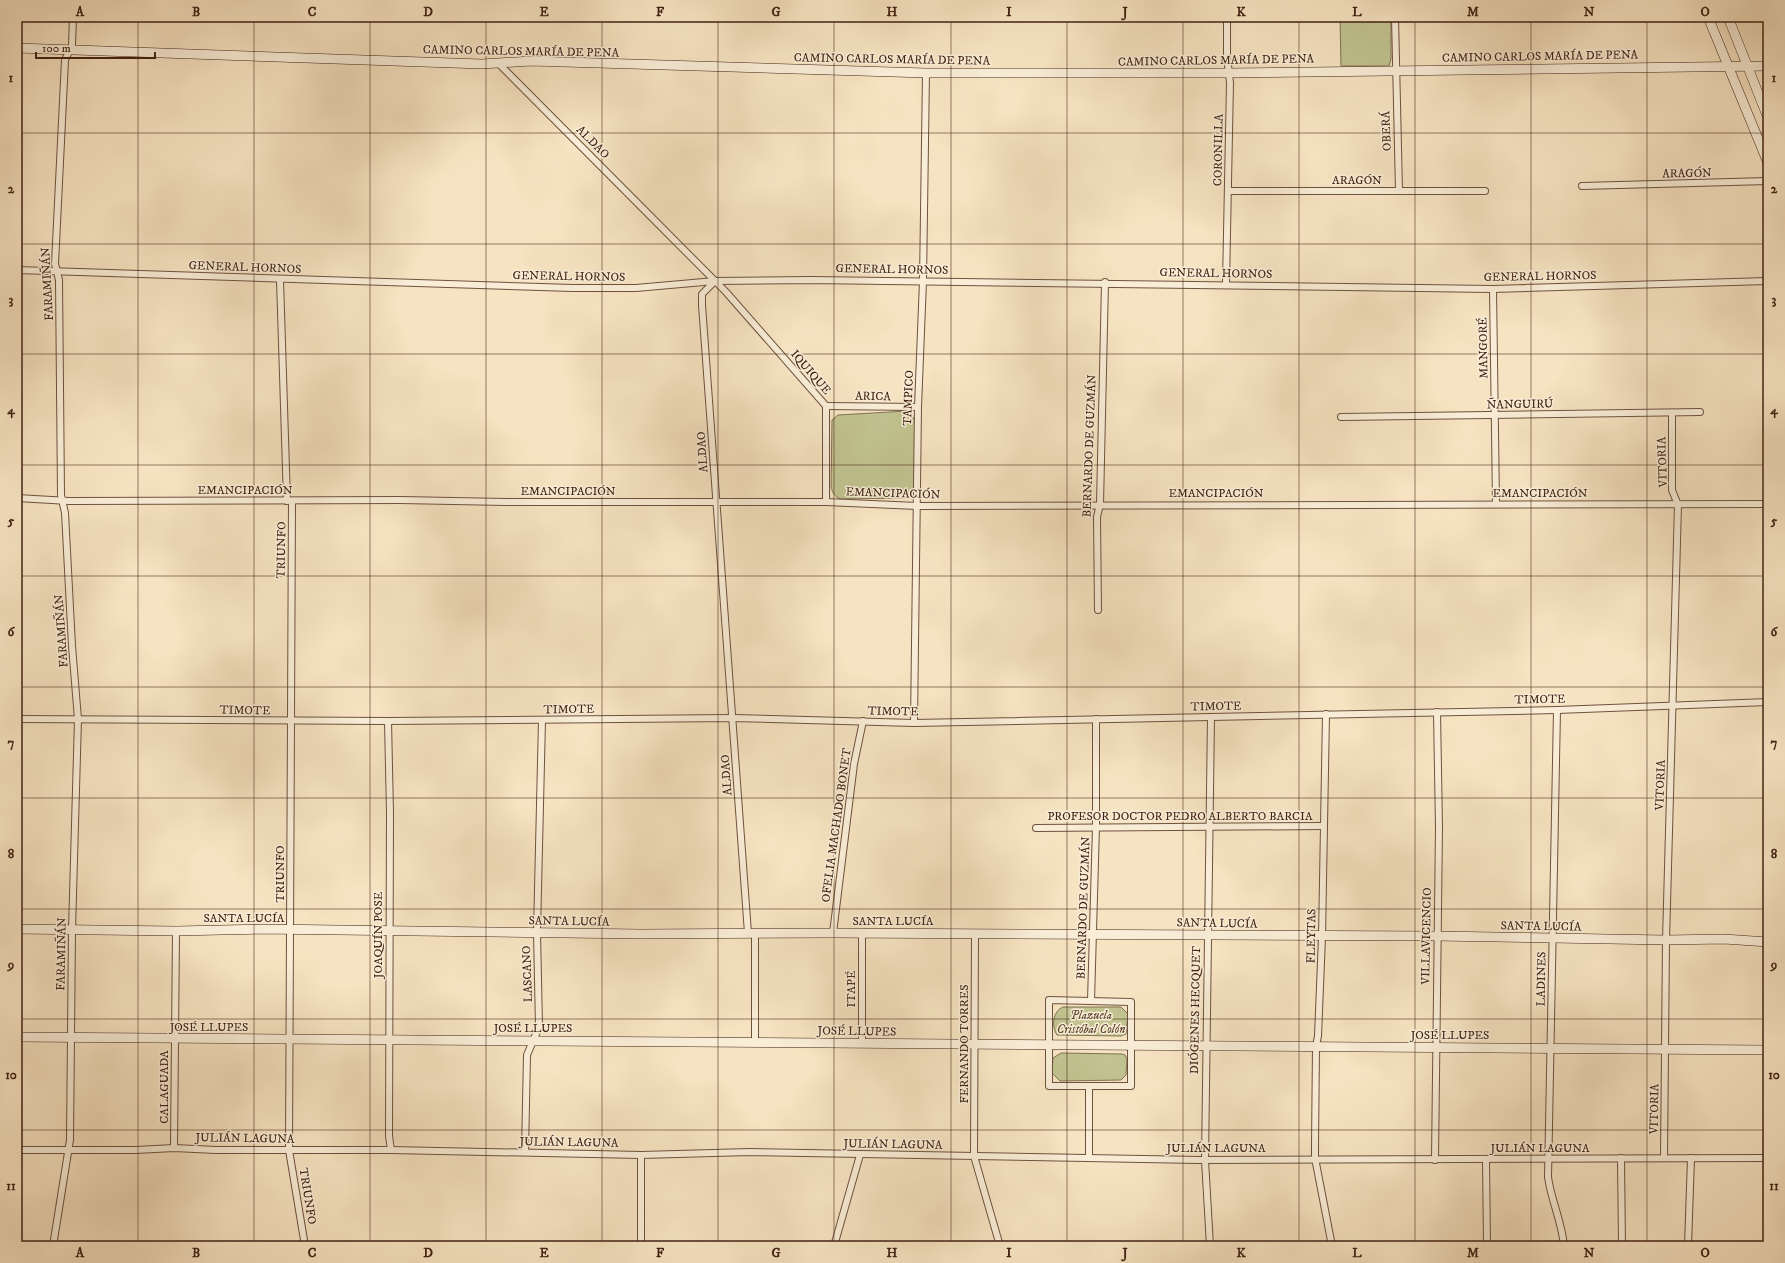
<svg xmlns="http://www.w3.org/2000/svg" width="1785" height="1263" font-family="'IM FELL DW Pica',serif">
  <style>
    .green { fill: #c1c390; stroke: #817252 }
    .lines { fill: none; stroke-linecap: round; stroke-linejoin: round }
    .street-casing { stroke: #6e523f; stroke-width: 8 }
    .secondary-casing { stroke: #412214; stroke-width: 10 }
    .street { stroke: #f9edd7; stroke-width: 6 }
    .secondary { stroke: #f9edd7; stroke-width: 9 }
    .grid { fill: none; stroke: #412214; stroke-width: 1; stroke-opacity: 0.55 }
    .labels { text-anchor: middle; stroke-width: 3; stroke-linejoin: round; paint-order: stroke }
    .street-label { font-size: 12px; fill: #412214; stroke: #f9edd7 }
    .park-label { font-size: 12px; font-style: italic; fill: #614a33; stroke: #f9edd7 }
    .neatline { fill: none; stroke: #412214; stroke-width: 1.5 }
    .grid-label { font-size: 13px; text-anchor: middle; font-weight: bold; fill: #412214 }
  </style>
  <rect width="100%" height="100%" fill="#f6e3c1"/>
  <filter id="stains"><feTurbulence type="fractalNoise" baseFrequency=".005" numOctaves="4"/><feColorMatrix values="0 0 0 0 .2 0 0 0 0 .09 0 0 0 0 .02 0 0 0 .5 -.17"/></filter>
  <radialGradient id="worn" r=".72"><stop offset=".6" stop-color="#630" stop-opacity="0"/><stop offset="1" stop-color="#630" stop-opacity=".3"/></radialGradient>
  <g class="green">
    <path d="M1340 17H1391V59L1389 66H1341Z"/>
    <path d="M907 411 911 413 915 422 914 491 909 497 905 498 841 499C835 497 832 493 831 486L832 420 838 415Z"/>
    <path d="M1063 1007H1121L1128 1014 1126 1034 1121 1036 1057 1035C1051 1026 1053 1011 1063 1007Z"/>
    <path d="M1061 1053 1122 1054 1125 1055 1127 1059 1126 1075 1121 1080 1060 1081 1052 1073 1053 1058Z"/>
  </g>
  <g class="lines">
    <defs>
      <g id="street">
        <path d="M1395 17 1399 191"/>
        <path d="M498 63 726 292 826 406V502"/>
        <path d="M1582 186 1768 181"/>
        <path d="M1228 191H1485"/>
        <path d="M17 270 573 288H636L715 281 811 280 1493 289 1768 281"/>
        <path d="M280 280 287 501"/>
        <path d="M715 281 702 294V305L748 933"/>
        <path d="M1226 284 1230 83 1227 56V17"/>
        <path d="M1493 289 1496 503"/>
        <path d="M826 406 918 407"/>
        <path d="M1341 417 1700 412"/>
        <path d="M17 498 69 501 400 500 506 502H826L917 506 1768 504"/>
        <path d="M292 501 289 1150 305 1246"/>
        <path d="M1098 610 1097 517 1100 504 1105 282"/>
        <path d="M1557 710 1548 1177C1551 1200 1562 1222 1564 1246"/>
        <path d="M1326 714 1322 937 1318 1036 1316 1046 1315 1146V1158L1332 1246"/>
        <path d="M17 719 388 721 733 718 914 723 1557 710 1768 702"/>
        <path d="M388 721 390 813 389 1136 391 1150"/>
        <path d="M914 723 918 407 923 281 926 73"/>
        <path d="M1036 828 1324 826"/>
        <path d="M755 933V1042"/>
        <path d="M833 933 854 764 863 721"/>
        <path d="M862 933V1044"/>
        <path d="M975 933 974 1156 1000 1246"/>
        <path d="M1049 1000 1131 1002V1086H1049Z"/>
        <path d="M1091 1001 1096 826V719"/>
        <path d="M174 1148 176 931"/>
        <path d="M17 1150H136L174 1148 216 1150H391L641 1155 750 1152 1199 1160 1768 1158"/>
        <path d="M525 1152 527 1055 539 1027 537 932 542 720"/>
        <path d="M1089 1157V1086"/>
        <path d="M1621 1158 1622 1246"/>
        <path d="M1664 1158 1666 940 1678 505 1672 490V413"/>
        <path d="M1486 1159 1487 1246"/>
        <path d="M1435 1160 1439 827 1437 712"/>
        <path d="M53 1246 70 1140 72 930 78 719 72 646 65 513 61 495 59 280 55 264 65 60 72 45 73 17"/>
        <path d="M641 1246V1155"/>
        <path d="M834 1246 860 1155"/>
        <path d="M1210 1246 1205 1160 1211 717"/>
        <path d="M1688 1246 1691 1158"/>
      </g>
      <g id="secondary">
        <path d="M1708 17 1768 163"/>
        <path d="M1728 17 1768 118"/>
        <path d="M17 48 482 64 531 61 926 73H1229L1768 66"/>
        <path d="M17 929 176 931 263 929 641 934 833 933 1437 936 1666 940 1724 939 1768 942"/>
        <path d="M17 1037 1768 1050"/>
      </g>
    </defs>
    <use href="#street" class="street-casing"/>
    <use href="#secondary" class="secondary-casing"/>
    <use href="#street" class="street"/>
    <use href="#secondary" class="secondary"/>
  </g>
  <path class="grid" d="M138 17V1246M254 17V1246M370 17V1246M486 17V1246M602 17V1246M718 17V1246M834 17V1246M951 17V1246M1067 17V1246M1183 17V1246M1299 17V1246M1415 17V1246M1531 17V1246M1647 17V1246M17 133H1768M17 244H1768M17 354H1768M17 465H1768M17 576H1768M17 687H1768M17 798H1768M17 909H1768M17 1019H1768M17 1130H1768"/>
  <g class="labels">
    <g class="street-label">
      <text transform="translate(521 51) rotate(1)" y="4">CAMINO CARLOS MARÍA DE PENA</text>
      <text transform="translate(1540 56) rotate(-1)" y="4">CAMINO CARLOS MARÍA DE PENA</text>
      <text transform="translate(892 59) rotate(1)" y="4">CAMINO CARLOS MARÍA DE PENA</text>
      <text transform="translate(1216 60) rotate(-1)" y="4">CAMINO CARLOS MARÍA DE PENA</text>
      <text transform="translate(1386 131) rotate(-92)" y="4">OBERÁ</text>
      <text transform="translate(593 142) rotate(45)" y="4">ALDAO</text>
      <text transform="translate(1218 150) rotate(-89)" y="4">CORONILLA</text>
      <text transform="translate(1687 173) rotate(-1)" y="4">ARAGÓN</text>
      <text x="1357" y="184">ARAGÓN</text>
      <text transform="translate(245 267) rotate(2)" y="4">GENERAL HORNOS</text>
      <text transform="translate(892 269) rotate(1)" y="4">GENERAL HORNOS</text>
      <text transform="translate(1216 273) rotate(1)" y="4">GENERAL HORNOS</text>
      <text transform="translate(569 276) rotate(1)" y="4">GENERAL HORNOS</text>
      <text transform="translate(1540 276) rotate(-1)" y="4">GENERAL HORNOS</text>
      <text transform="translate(47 284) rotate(-93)" y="4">FARAMIÑÁN</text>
      <text transform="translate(1483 348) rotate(-91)" y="4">MANGORÉ</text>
      <text transform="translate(811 372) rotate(49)" y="4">IQUIQUE</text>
      <text transform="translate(873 396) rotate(1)" y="4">ARICA</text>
      <text transform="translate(908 398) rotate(-88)" y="4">TAMPICO</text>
      <text transform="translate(1520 404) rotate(-1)" y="4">ÑANGUIRÚ</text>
      <text transform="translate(1089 446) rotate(-88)" y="4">BERNARDO DE GUZMÁN</text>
      <text transform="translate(702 452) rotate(-94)" y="4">ALDAO</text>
      <text transform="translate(1662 462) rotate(-92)" y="4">VITORIA</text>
      <text x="245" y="494">EMANCIPACIÓN</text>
      <text x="568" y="495">EMANCIPACIÓN</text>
      <text transform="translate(893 493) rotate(2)" y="4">EMANCIPACIÓN</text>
      <text x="1216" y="497">EMANCIPACIÓN</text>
      <text x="1540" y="497">EMANCIPACIÓN</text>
      <text transform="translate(281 550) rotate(-89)" y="4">TRIUNFO</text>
      <text transform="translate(61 631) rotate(-94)" y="4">FARAMIÑÁN</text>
      <text transform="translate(1540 699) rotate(-1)" y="4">TIMOTE</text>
      <text transform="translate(1216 706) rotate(-1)" y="4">TIMOTE</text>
      <text transform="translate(569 709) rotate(-1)" y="4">TIMOTE</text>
      <text transform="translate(245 710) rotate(1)" y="4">TIMOTE</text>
      <text transform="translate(893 711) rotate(1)" y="4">TIMOTE</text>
      <text transform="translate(726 775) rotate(-94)" y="4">ALDAO</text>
      <text transform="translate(1660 785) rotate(-88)" y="4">VITORIA</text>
      <text x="1180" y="820">PROFESOR DOCTOR PEDRO ALBERTO BARCIA</text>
      <text transform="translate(836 825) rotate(-82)" y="4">OFELIA MACHADO BONET</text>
      <text transform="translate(280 874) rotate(-90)" y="4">TRIUNFO</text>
      <text transform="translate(1083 908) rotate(-88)" y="4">BERNARDO DE GUZMÁN</text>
      <text x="244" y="922">SANTA LUCÍA</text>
      <text transform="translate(569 921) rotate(1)" y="4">SANTA LUCÍA</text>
      <text x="893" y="925">SANTA LUCÍA</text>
      <text transform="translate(1217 923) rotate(1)" y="4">SANTA LUCÍA</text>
      <text transform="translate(1541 926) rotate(1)" y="4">SANTA LUCÍA</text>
      <text transform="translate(378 935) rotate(-90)" y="4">JOAQUÍN POSE</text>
      <text transform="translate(1311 936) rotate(-89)" y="4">FLEYTAS</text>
      <text transform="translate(1426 936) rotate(-89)" y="4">VILLAVICENCIO</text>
      <text transform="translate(61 954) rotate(-89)" y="4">FARAMIÑÁN</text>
      <text transform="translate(527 974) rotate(-92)" y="4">LASCANO</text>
      <text transform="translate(1541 979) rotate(-89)" y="4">LADINES</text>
      <text transform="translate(851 989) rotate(-90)" y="4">ITAPÉ</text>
      <text transform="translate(1195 1010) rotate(-89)" y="4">DIÓGENES HECQUET</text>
      <text x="209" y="1031">JOSÉ LLUPES</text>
      <text x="533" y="1032">JOSÉ LLUPES</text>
      <text transform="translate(857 1031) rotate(1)" y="4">JOSÉ LLUPES</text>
      <text x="1450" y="1039">JOSÉ LLUPES</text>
      <text transform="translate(964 1044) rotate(-90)" y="4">FERNANDO TORRES</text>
      <text transform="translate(164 1087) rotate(-90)" y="4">CALAGUADA</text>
      <text transform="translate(1654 1109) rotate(-89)" y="4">VITORIA</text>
      <text transform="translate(245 1138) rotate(1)" y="4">JULIÁN LAGUNA</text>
      <text transform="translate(569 1142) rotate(1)" y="4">JULIÁN LAGUNA</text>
      <text transform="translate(893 1144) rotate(1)" y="4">JULIÁN LAGUNA</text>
      <text x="1216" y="1152">JULIÁN LAGUNA</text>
      <text x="1540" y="1152">JULIÁN LAGUNA</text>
      <text transform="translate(308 1196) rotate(81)" y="4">TRIUNFO</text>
    </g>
    <g class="park-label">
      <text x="1091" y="1019">Plazuela<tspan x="1091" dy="14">Cristóbal Colón</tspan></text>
    </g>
  </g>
  <rect width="1785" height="1263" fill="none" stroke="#f6e3c1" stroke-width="44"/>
  <path d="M36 52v6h119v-6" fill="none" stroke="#412214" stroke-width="2"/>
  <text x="42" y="52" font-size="12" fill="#412214" stroke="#f9edd7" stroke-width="3" paint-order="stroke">100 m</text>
  <rect x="22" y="22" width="1741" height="1219" class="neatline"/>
  <g class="grid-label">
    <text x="80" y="16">A</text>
    <text x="196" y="16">B</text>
    <text x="312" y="16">C</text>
    <text x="428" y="16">D</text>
    <text x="544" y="16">E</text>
    <text x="660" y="16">F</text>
    <text x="776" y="16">G</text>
    <text x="892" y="16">H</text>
    <text x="1009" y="16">I</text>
    <text x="1125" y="16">J</text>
    <text x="1241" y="16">K</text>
    <text x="1357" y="16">L</text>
    <text x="1473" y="16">M</text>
    <text x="1589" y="16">N</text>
    <text x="1705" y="16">O</text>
    <text x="11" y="82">1</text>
    <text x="1774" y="82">1</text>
    <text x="11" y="193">2</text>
    <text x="1774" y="193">2</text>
    <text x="11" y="304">3</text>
    <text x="1774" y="304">3</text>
    <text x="11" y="414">4</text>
    <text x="1774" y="414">4</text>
    <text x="11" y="525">5</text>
    <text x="1774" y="525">5</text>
    <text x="11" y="636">6</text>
    <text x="1774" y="636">6</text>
    <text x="11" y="747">7</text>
    <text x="1774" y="747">7</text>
    <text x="11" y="858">8</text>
    <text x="1774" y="858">8</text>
    <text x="11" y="969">9</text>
    <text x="1774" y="969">9</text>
    <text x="11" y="1079">10</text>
    <text x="1774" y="1079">10</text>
    <text x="11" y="1190">11</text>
    <text x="1774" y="1190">11</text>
    <text x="80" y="1257">A</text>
    <text x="196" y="1257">B</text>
    <text x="312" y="1257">C</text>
    <text x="428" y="1257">D</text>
    <text x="544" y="1257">E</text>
    <text x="660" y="1257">F</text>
    <text x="776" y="1257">G</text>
    <text x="892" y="1257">H</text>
    <text x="1009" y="1257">I</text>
    <text x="1125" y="1257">J</text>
    <text x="1241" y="1257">K</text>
    <text x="1357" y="1257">L</text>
    <text x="1473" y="1257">M</text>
    <text x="1589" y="1257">N</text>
    <text x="1705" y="1257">O</text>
  </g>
  <rect width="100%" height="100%" filter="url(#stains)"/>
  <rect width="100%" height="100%" fill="url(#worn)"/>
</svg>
